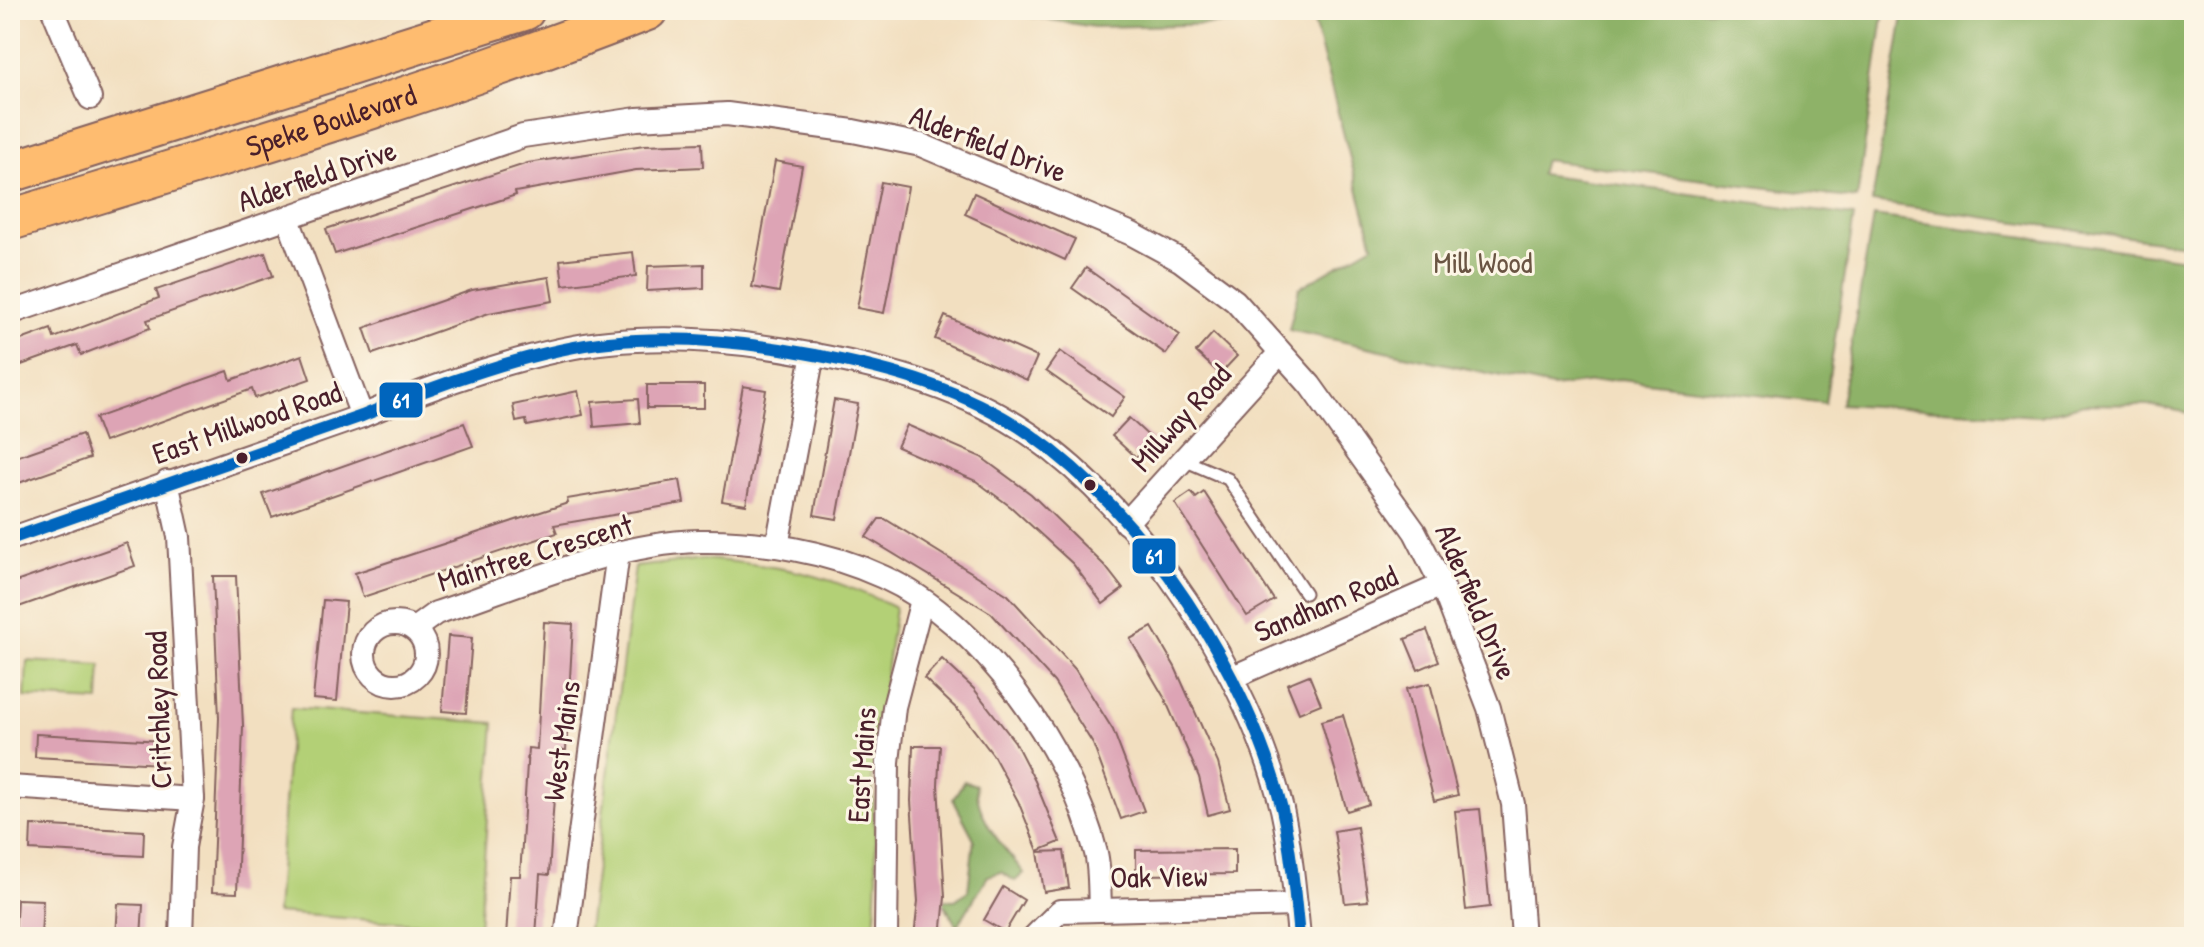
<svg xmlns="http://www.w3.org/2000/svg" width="2204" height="947" font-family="'Patrick Hand',sans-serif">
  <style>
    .green { fill: #b3d076; stroke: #7e7850; stroke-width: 2 }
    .forest { fill: #8eb267; stroke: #6c6849; stroke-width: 2 }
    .building { fill: #dda4b5 }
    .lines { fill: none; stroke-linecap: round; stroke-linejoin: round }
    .lane-casing { stroke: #85625f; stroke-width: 15 }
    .street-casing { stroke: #85625f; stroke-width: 26 }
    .highway-casing { stroke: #85625f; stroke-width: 44 }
    .lane { stroke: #fff; stroke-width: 11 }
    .street { stroke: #fff; stroke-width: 22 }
    .highway { stroke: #febc70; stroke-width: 40 }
    .bus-1-casing { stroke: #fcf5e5; stroke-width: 18 }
    .bus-1 { stroke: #0065bd; stroke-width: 12 }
    .bus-dot { fill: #4a1f2b; stroke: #fcf5e5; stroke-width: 3 }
    .labels { text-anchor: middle; stroke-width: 6; stroke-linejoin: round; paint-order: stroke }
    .street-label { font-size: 30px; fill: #4a1f2b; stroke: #fcf5e5 }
    .park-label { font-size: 30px; fill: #6a5442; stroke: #fcf5e5 }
    .line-badge { stroke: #fcf5e5; stroke-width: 3 }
    .badge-label { font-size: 22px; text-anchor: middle; font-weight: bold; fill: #fff }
  </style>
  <rect width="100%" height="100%" fill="#fcf5e5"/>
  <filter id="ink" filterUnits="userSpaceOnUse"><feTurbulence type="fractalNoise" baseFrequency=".0125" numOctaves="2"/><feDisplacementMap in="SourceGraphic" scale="16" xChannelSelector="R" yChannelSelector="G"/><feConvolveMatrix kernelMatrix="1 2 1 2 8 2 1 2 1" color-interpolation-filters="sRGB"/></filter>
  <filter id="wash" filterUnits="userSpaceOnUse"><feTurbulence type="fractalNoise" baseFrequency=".006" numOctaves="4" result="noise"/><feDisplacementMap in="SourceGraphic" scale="32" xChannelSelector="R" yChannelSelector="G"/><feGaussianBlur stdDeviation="1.8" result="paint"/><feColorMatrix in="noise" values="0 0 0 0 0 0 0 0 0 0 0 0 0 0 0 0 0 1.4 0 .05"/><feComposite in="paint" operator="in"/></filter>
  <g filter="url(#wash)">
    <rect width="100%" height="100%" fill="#f2dfc0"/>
    <g class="green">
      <path d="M704 559C782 566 824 572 895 608L872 774 877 875 874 937H587L635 567Z"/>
      <path d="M27 661 101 665 99 701 25 697Z"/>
      <path d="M291 708 494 723 479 928 276 913Z"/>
    </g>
    <g class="forest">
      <path d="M989 10H1884L1857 199 1544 160 1540 174 1854 216 1825 403 1620 379 1552 387 1289 330 1299 288 1373 245 1314 22 1094 27Z"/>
      <path d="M1904 10 2194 13V246L1872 202Z"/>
      <path d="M1873 216 2194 260V414L2148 405 2084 404 2039 416 1841 404Z"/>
      <path d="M964 781 976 785C977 820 1003 846 1024 873L1015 881 1001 872 988 876 957 927 945 905H924V899L955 900 968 891 974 839 953 799Z"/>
    </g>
    <g id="blocks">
      <g class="building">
        <path d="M702 143 703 167 636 170 515 192 516 195 335 254 326 229 528 163 644 145Z"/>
        <path d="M775 161 802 166 779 292 752 287Z"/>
        <path d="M881 182 908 187 884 313 857 308Z"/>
        <path d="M974 193 1075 239 1065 260 965 214Z"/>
        <path d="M633 252 636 276 563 285 560 260Z"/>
        <path d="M265 253 273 276 147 320 150 328 81 355 77 345 10 369V344L51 329 54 338 159 298 156 290Z"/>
        <path d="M704 264V288L647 291 648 266Z"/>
        <path d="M1086 268 1180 335 1166 354 1072 288Z"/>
        <path d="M549 277 553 301 489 313 373 354 364 328 472 290Z"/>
        <path d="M945 316 1037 357 1027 380 935 339Z"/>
        <path d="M1213 333 1237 356 1220 374 1196 352Z"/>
        <path d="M1060 351 1125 397 1111 417 1046 371Z"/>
        <path d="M302 355 310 379 255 398 252 389 104 442 95 418 228 371 231 380Z"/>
        <rect x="647" y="385" width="57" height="23"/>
        <path d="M743 386 766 390 746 505 722 501Z"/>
        <path d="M578 391 583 415 527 426 526 420 516 422 513 405Z"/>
        <path d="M638 399 640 423 594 427 592 402Z"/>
        <path d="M834 400 858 404 837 519 814 515Z"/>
        <path d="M1129 418 1153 440 1136 458 1112 436Z"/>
        <path d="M464 423 473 446 272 517 263 494Z"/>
        <path d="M907 425 981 457 1031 494 1105 566 1123 589 1103 604 1073 564 1011 507 976 481 897 447Z"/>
        <path d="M82 434 90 458 10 486V459Z"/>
        <path d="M680 480 684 503 554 525 557 533 363 597 355 573 568 503 567 499Z"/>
        <path d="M1191 492 1196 498 1204 492 1274 600 1247 616 1175 503Z"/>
        <path d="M879 519H885L1008 595 1029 618 1075 669 1113 730 1144 811 1121 819 1093 744 1054 682 991 613 866 537Z"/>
        <path d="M127 543 135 566 10 610V584Z"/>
        <path d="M213 576H236L243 726 237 893 212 892 219 718Z"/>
        <path d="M323 600 346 602 337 701 313 699Z"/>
        <path d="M544 622 573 624 566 750H557L549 875 540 874 536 937H506L510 876H520L528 748 537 749Z"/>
        <path d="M1152 627 1175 667 1218 763 1230 809 1208 815 1199 777 1165 699 1130 639Z"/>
        <path d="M1427 630 1439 661 1418 670 1405 639Z"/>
        <path d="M448 636 472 638 466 713 442 711Z"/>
        <path d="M942 659 974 689 1015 742 1035 781 1060 842 1038 851 1018 801 993 755 961 713 924 678Z"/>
        <path d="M1309 675 1321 704 1299 713 1287 684Z"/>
        <path d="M1430 683 1458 795 1434 801 1406 689Z"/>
        <path d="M1343 715 1369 804 1347 811 1321 721Z"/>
        <path d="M36 734 162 741 161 764 35 757Z"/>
        <path d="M913 746H940L938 785 945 897 941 937H914L918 901 911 801Z"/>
        <path d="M1480 809 1490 907 1466 910 1455 811Z"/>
        <path d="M31 825 144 831 143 856 30 850Z"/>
        <path d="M1357 827 1368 901 1345 903 1334 831Z"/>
        <path d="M1235 849V874L1136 875V850Z"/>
        <path d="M1064 851 1069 888 1044 892 1038 852Z"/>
        <path d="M1003 887 1024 900 1005 932 984 920Z"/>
        <path d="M17 899 43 900 41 937H15Z"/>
        <path d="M118 904 143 905 141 937H116Z"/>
      </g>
    </g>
  </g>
  <g filter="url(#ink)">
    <use href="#blocks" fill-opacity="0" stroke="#85625f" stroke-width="2"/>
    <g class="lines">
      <defs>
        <path id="lane" d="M1184 460 1228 479 1305 593"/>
        <g id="street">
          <path d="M53 10 90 98"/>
          <path d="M288 219 362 416"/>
          <path d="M10 313 523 136 637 119 727 114 853 131 921 145 1132 234 1180 260 1235 301 1310 385 1415 532 1442 585 1489 708 1513 804 1523 937"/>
          <path d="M167 482 179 537 193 799 184 847 181 937"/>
          <path d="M1126 523 1279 354"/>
          <path d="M10 539 362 416C430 387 535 349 609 342 676 335 748 342 815 355 890 369 967 390 1031 435 1145 514 1249 675 1282 809 1291 850 1295 895 1299 937"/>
          <path d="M777 546 813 354"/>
          <circle cx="395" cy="654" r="31"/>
          <path d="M414 629 436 613C518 586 613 543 699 541 760 540 827 551 883 577 981 621 1071 751 1096 853 1100 870 1099 890 1100 908"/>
          <path d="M1233 677 1442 585"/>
          <path d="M10 787 193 799"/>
          <path d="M566 937 618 553"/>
          <path d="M886 937 888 762 894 707 922 600"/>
          <path d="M1034 937 1060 911 1296 905"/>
        </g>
        <g id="highway">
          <path d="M10 172 524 10"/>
          <path id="s1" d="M10 220C223 155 440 92 647 10"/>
        </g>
      </defs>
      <use href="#lane" class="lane-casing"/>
      <use href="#street" class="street-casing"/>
      <use href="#highway" class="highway-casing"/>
      <use href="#lane" class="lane"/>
      <use href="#street" class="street"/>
      <use href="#highway" class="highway"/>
      <defs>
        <path id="bus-1" d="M10 539 362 416C430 387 535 349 609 342 676 335 748 342 815 355 890 369 967 390 1031 435 1145 514 1249 675 1282 809 1291 850 1295 895 1299 937"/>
      </defs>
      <use href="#bus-1" class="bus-1-casing"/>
      <use href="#bus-1" class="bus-1"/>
    </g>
  </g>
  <g class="bus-dot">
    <circle cx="242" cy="458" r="7"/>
    <circle cx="1090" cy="485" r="7"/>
  </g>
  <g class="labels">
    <g class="street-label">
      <text dy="10" stroke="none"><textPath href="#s1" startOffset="336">Speke Boulevard</textPath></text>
      <text transform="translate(988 144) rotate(21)" y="10">Alderfield Drive</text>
      <text transform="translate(317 176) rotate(-19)" y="10">Alderfield Drive</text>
      <text transform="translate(1181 418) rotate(-48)" y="10">Millway Road</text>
      <text transform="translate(247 423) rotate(-19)" y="10">East Millwood Road</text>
      <text transform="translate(535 553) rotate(-17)" y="10">Maintree Crescent</text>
      <text transform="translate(1476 602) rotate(67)" y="10">Alderfield Drive</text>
      <text transform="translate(1326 604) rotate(-23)" y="10">Sandham Road</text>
      <text transform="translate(159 710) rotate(-92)" y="10">Critchley Road</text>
      <text transform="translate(562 741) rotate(-82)" y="10">West Mains</text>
      <text transform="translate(862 765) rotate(-86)" y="10">East Mains</text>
      <text transform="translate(1159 877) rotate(-1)" y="10">Oak View</text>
    </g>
    <g class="park-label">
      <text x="1483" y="273">Mill Wood</text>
    </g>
  </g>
  <g class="line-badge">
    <rect x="378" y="381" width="46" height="38" rx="8" fill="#0065bd"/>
    <rect x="1131" y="537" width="46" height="38" rx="8" fill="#0065bd"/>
  </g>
  <g class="badge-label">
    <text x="401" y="408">61</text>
    <text x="1154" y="564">61</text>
  </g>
  <rect width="2204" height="947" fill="none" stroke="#fcf5e5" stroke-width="40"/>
</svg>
